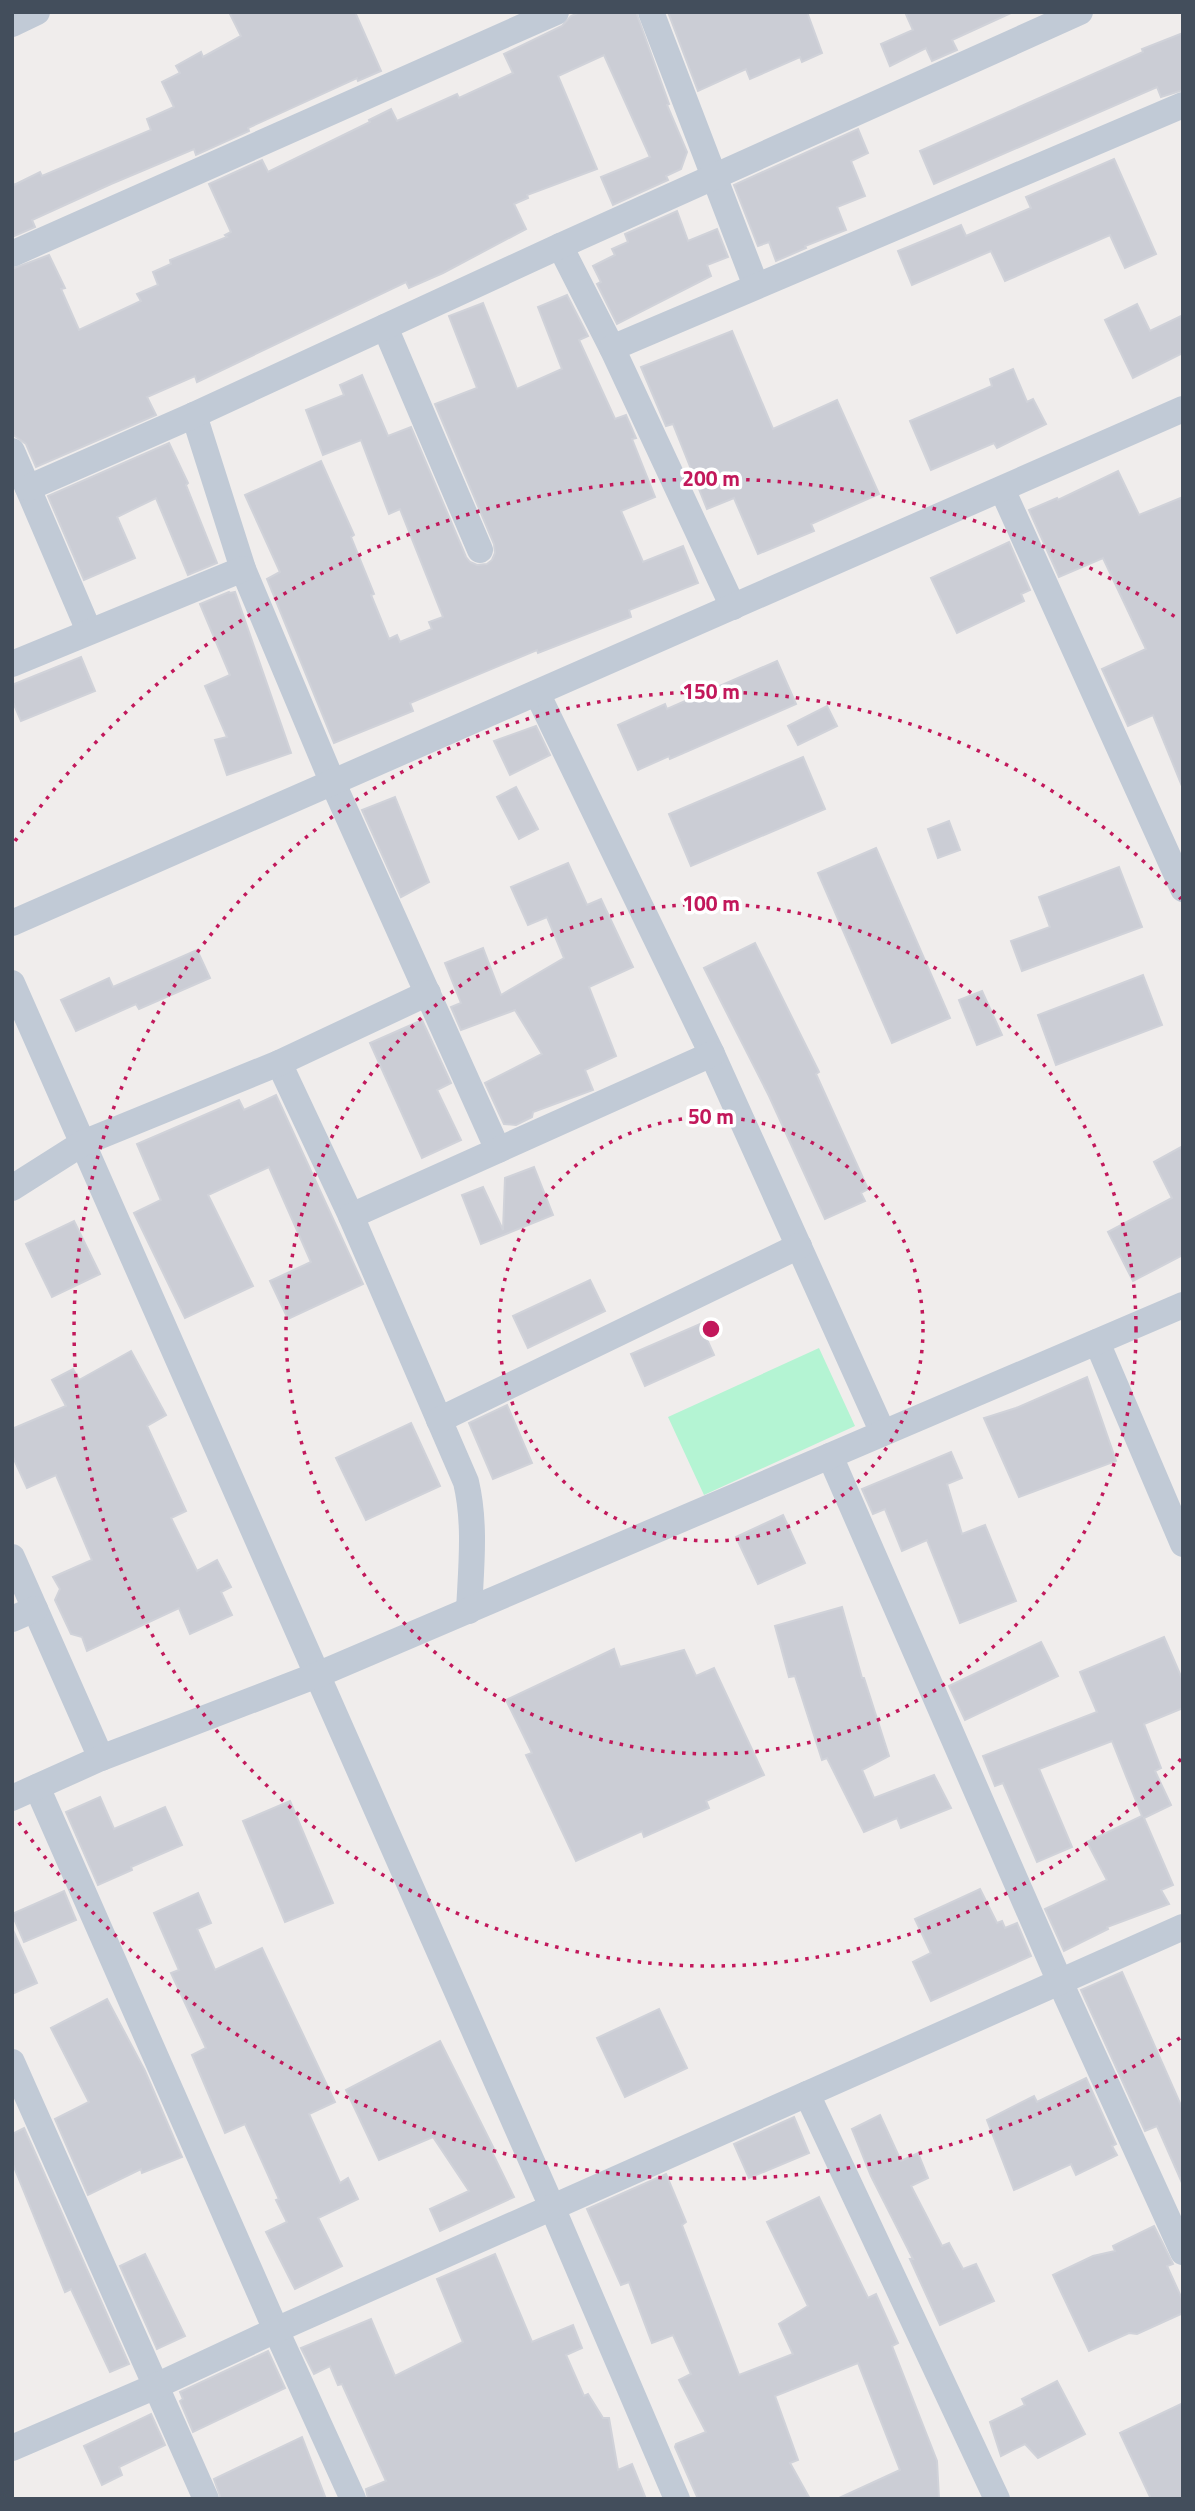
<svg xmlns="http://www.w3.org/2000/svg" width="1195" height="2511" font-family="'Titillium Web',sans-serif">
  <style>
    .green { fill: #b4f4d3 }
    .building { fill: #cbcdd5; stroke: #d0d2d9; stroke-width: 2 }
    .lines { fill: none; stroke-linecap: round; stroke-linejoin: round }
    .minor { stroke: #c1cad6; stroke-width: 26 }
    .ring { fill: none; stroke: #c2185b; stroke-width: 3.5; stroke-dasharray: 3.5 7 }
    .centre { fill: #c2185b; stroke: #fff; stroke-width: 3.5 }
    .ring-label { font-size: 21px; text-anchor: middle; font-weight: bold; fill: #c2185b; stroke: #fff; stroke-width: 7; stroke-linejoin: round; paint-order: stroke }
  </style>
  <rect width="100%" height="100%" fill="#f0edec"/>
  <path class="green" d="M819 1348 855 1426 704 1495 668 1417Z"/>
  <g class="building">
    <path d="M229 12H355L381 71 358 81 357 78 248 128 249 131 196 155 194 149 111 184 32 220 35 227 12 237V180L14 185 40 172 42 176 151 130 147 119 174 107 162 82 180 73 176 66 201 52 203 57 241 36Z"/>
    <path d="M580 12H636L669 104 667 105 687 152 681 169 666 176 668 180 613 205 601 177 650 157 604 55 558 76 597 169 527 195 528 198 514 204 526 229 443 273 409 288 406 282 197 382 195 376 147 397 156 415 36 467 26 444 12 434V269L49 255 65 288 61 289 79 330 141 301 137 294 158 285 153 272 171 264 170 260 227 237 225 235 231 232 209 184 262 160 268 172 370 122 369 120 391 109 397 121 457 94 459 98 513 73 504 54 562 26 571 16Z"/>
    <path d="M668 12H807L822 53 802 62 800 57 750 79 746 69 698 91Z"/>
    <path d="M905 12H1013L952 40 957 50 932 61 926 48 890 66 881 44 913 30Z"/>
    <path d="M1183 33V90L1161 97 1157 87 934 184 920 151 1143 52 1142 49Z"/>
    <path d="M858 129 868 153 851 161 865 196 837 207 846 230 805 246 806 248 776 261 769 242 758 246 734 185Z"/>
    <path d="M1114 159 1156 254 1125 268 1110 235 1005 281 991 251 912 285 898 251 961 225 966 236 1031 208 1026 197Z"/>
    <path d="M677 211 688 241 717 229 728 257 707 265 711 276 617 324 597 284 601 282 593 266 615 255 612 249 628 242 625 234Z"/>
    <path d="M567 295 588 336 579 340 615 419 626 415 636 438 632 439 655 497 621 511 643 562 683 546 698 583 629 610 631 617 538 653 537 650 410 703 413 711 334 743 267 579 280 572 245 495 321 461 354 535 351 537 374 594 371 595 389 639 397 635 400 642 432 629 429 622 443 617 400 509 389 514 361 440 323 455 306 410 344 395 340 385 362 375 388 436 411 427 466 557 470 562 477 565 487 564 492 560 495 553 494 544 435 404 477 388 449 316 483 303 517 389 562 369 538 307Z"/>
    <path d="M1137 304 1150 331 1183 315V353L1133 378 1105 320Z"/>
    <path d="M732 331 773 429 837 400 879 494 811 524 814 531 758 554 734 498 707 509 673 424 666 426 641 367Z"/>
    <path d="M1013 369 1027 402 1033 399 1046 424 997 448 994 443 931 470 910 421 992 386 990 379Z"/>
    <path d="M169 443 188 483 186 485 217 563 188 575 156 498 117 517 135 558 84 580 48 496Z"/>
    <path d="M1118 471 1139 515 1183 497 1182 786 1153 715 1128 726 1102 669 1146 649 1103 558 1059 577 1029 510 1057 498 1058 500Z"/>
    <path d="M1009 542 1030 590 1021 594 1024 601 957 633 931 578Z"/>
    <path d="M229 592 230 593 235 592 291 753 227 775 215 740 227 737 205 686 230 675 200 604Z"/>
    <path d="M81 657 95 691 21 721 12 700V685Z"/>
    <path d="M777 661 796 704 670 759 669 756 638 770 618 725 665 704 667 709Z"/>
    <path d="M827 706 837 726 798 745 788 726Z"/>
    <path d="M536 726 550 755 510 775 494 741Z"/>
    <path d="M803 757 825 809 691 866 669 814Z"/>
    <path d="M516 787 538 829 519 839 497 797Z"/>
    <path d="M395 797 429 882 401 897 362 810Z"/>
    <path d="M949 821 960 850 938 858 928 829Z"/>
    <path d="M876 848 950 1018 892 1043 818 873Z"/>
    <path d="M568 863 587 905 601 899 633 967 589 987 616 1056 585 1070 593 1090 533 1112 532 1117 516 1125 504 1124 485 1083 542 1054 515 1010 461 1030 451 1007 461 1003 445 963 483 948 501 995 564 958 547 917 528 925 511 887Z"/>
    <path d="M1119 867 1142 927 1022 971 1011 941 1050 927 1039 897Z"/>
    <path d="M755 943 819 1072 816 1074 868 1189 861 1193 865 1201 825 1219 769 1096 704 968Z"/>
    <path d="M197 950 210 978 139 1009 136 1004 76 1031 61 1000 109 978 113 987Z"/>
    <path d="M1143 975 1162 1025 1056 1065 1038 1015Z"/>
    <path d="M982 991 1002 1035 977 1045 959 1000Z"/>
    <path d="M422 1020 451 1083 437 1090 461 1140 422 1158 370 1043Z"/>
    <path d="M276 1095 363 1284 288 1319 270 1281 311 1262 269 1167 208 1195 253 1286 185 1318 134 1213 161 1200 137 1144 239 1100 244 1110Z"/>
    <path d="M1183 1146V1255L1133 1281 1108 1232 1172 1198 1154 1162Z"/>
    <path d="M534 1167 553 1215 481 1244 462 1195 483 1187 503 1230 505 1178Z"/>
    <path d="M74 1221 100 1274 52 1297 26 1244Z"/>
    <path d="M590 1280 605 1311 528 1348 513 1316Z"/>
    <path d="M700 1324 714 1355 645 1386 631 1354Z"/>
    <path d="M131 1351 166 1415 147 1426 186 1511 171 1518 197 1571 217 1560 231 1587 221 1592 232 1615 190 1634 179 1608 87 1651 82 1637 71 1634 55 1600 60 1589 53 1577 92 1560 56 1475 27 1488 12 1455V1429L66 1406 52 1380 73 1369 79 1380Z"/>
    <path d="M1087 1377 1116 1461 1019 1497 984 1418 1016 1408Z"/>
    <path d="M507 1405 532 1463 493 1479 469 1423Z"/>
    <path d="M411 1423 440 1486 366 1520 336 1458Z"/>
    <path d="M951 1452 962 1478 947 1484 962 1534 985 1525 1016 1601 960 1623 927 1540 902 1551 885 1509 873 1514 862 1489Z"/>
    <path d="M783 1515 805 1563 758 1584 736 1537Z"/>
    <path d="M842 1607 862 1678H864L889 1756 862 1770 874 1798 934 1775 951 1808 901 1828 897 1818 864 1832 827 1758 822 1760 795 1676 789 1677 775 1626Z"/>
    <path d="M1164 1637 1183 1681V1708L1144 1724 1161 1768 1155 1771 1171 1805 1144 1818 1173 1885 1161 1890 1169 1904 1107 1927 1108 1929 1064 1951 1045 1909 1107 1880 1087 1842 1142 1816 1112 1741 1039 1769 1072 1847 1037 1862 1003 1783 995 1786 983 1756 1097 1712 1080 1672Z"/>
    <path d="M1041 1642 1058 1676 965 1720 949 1686Z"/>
    <path d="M614 1649 620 1667 684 1650 696 1676 714 1668 764 1775 706 1801 709 1808 644 1837 642 1831 576 1861 526 1755 532 1753 506 1700Z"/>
    <path d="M100 1797 114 1829 165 1807 182 1845 131 1867 132 1870 98 1885 66 1812Z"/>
    <path d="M290 1801 333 1903 285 1922 243 1821Z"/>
    <path d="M980 1889 997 1923 1002 1921 1005 1928 1017 1923 1031 1956 931 2001 913 1962 931 1953 915 1919Z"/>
    <path d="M64 1891 76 1920 24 1942 12 1914Z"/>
    <path d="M198 1893 211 1923 197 1929 215 1970 262 1948 335 2102 309 2114 340 2183 348 2178 358 2199 318 2218 342 2266 295 2289 266 2232 287 2222 276 2200 279 2199 245 2124 225 2133 192 2055 206 2048 171 1973 179 1970 154 1913Z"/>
    <path d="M12 1928 37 1983 12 1994Z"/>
    <path d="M1122 1972 1183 2110V2185L1157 2126 1145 2131 1081 1990Z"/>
    <path d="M107 1999 145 2071 182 2157 142 2173 141 2169 88 2195 55 2119 89 2102 51 2028Z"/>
    <path d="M659 2009 687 2068 625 2097 597 2038Z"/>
    <path d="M440 2041 494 2149 491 2150 514 2197 440 2231 430 2209 469 2191 433 2137 379 2160 346 2090Z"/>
    <path d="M1086 2078 1116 2144 1112 2146 1117 2155 1076 2175 1071 2164 1014 2190 987 2120 1034 2096 1037 2102Z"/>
    <path d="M880 2115 901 2161 918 2153 928 2178 911 2186 942 2246 949 2243 963 2269 976 2264 994 2301 940 2325 910 2259H913L871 2176 852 2129Z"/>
    <path d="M794 2117 809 2153 749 2178 734 2144Z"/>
    <path d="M24 2128 129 2364 110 2372 71 2289 65 2292 12 2162V2134Z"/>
    <path d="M666 2174 686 2222 682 2225 739 2375 793 2354 779 2324 808 2306 767 2222 819 2197 868 2298 876 2294 898 2343 892 2346 937 2461 939 2499H837L900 2470 858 2363 775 2396 798 2460 790 2463 810 2499H698L675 2447 676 2444 706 2432 679 2380 691 2374 673 2335 652 2343 629 2282 621 2285 587 2209Z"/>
    <path d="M1154 2226 1173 2264 1167 2266 1183 2301V2313L1137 2334 1129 2333 1089 2351 1053 2275 1093 2256 1115 2251 1113 2246Z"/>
    <path d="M145 2254 185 2336 157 2349 120 2266Z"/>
    <path d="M495 2254 532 2342 573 2325 582 2348 566 2355 584 2396 588 2394 603 2418H609L618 2470 632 2464 646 2499H368L366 2489 386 2481 342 2384 338 2385 330 2366 314 2374 301 2348 371 2319 395 2376 463 2342 437 2279Z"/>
    <path d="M268 2351 285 2388 193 2432 180 2401 183 2399 180 2392Z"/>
    <path d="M1057 2381 1085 2434 1038 2458 1025 2444 1001 2456 990 2422 1025 2405 1022 2399Z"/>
    <path d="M1183 2403V2499H1151L1120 2433Z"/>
    <path d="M151 2414 165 2445 119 2467 122 2475 102 2485 84 2446Z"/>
    <path d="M302 2437 326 2499H221L214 2479Z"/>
  </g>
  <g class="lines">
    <g class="minor">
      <path d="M651 12 756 286"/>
      <path d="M12 24 37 12"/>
      <path d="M560 246 612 348"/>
      <path d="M12 254 556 12"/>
      <path d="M385 327 480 550"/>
      <path d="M194 415 243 569 332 781 498 1150"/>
      <path d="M12 451 89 631"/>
      <path d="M28 488 194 415 560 246 1080 12"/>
      <path d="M1002 489 1183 889"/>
      <path d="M733 607 612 348 1183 105"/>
      <path d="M12 664 243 569"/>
      <path d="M537 693 712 1054 883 1433"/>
      <path d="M12 923 1183 409"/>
      <path d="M12 983 552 2207 677 2499"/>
      <path d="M279 1063 351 1216 466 1482C476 1524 471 1568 469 1611"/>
      <path d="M12 1188 83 1143 279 1063 428 993"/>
      <path d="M351 1216 712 1054"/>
      <path d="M1097 1342 1183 1544"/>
      <path d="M439 1420 799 1246"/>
      <path d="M830 1456 1060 1982 1183 2252"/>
      <path d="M12 1557 101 1758"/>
      <path d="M12 1619 35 1609"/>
      <path d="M37 1787 276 2330 353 2499"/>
      <path d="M12 1798 101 1758 317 1675 1183 1305"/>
      <path d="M12 2062 206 2499"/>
      <path d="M807 2094 997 2499"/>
      <path d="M12 2448 156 2386 276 2330 1183 1927"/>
    </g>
  </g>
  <g class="ring">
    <circle cx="711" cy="1329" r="212"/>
    <circle cx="711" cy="1329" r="425"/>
    <path d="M1181 1759A637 637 0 1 1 1181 899"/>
    <path d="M1180 2038A850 850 0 0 1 15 1817M15 841A850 850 0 0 1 1180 620"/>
  </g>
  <circle cx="711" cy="1329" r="10" class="centre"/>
  <g class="ring-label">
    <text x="711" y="486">200 m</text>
    <text x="711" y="699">150 m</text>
    <text x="711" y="911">100 m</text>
    <text x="711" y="1124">50 m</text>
  </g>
  <rect width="1195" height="2511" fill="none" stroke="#434e5c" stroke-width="28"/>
</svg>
